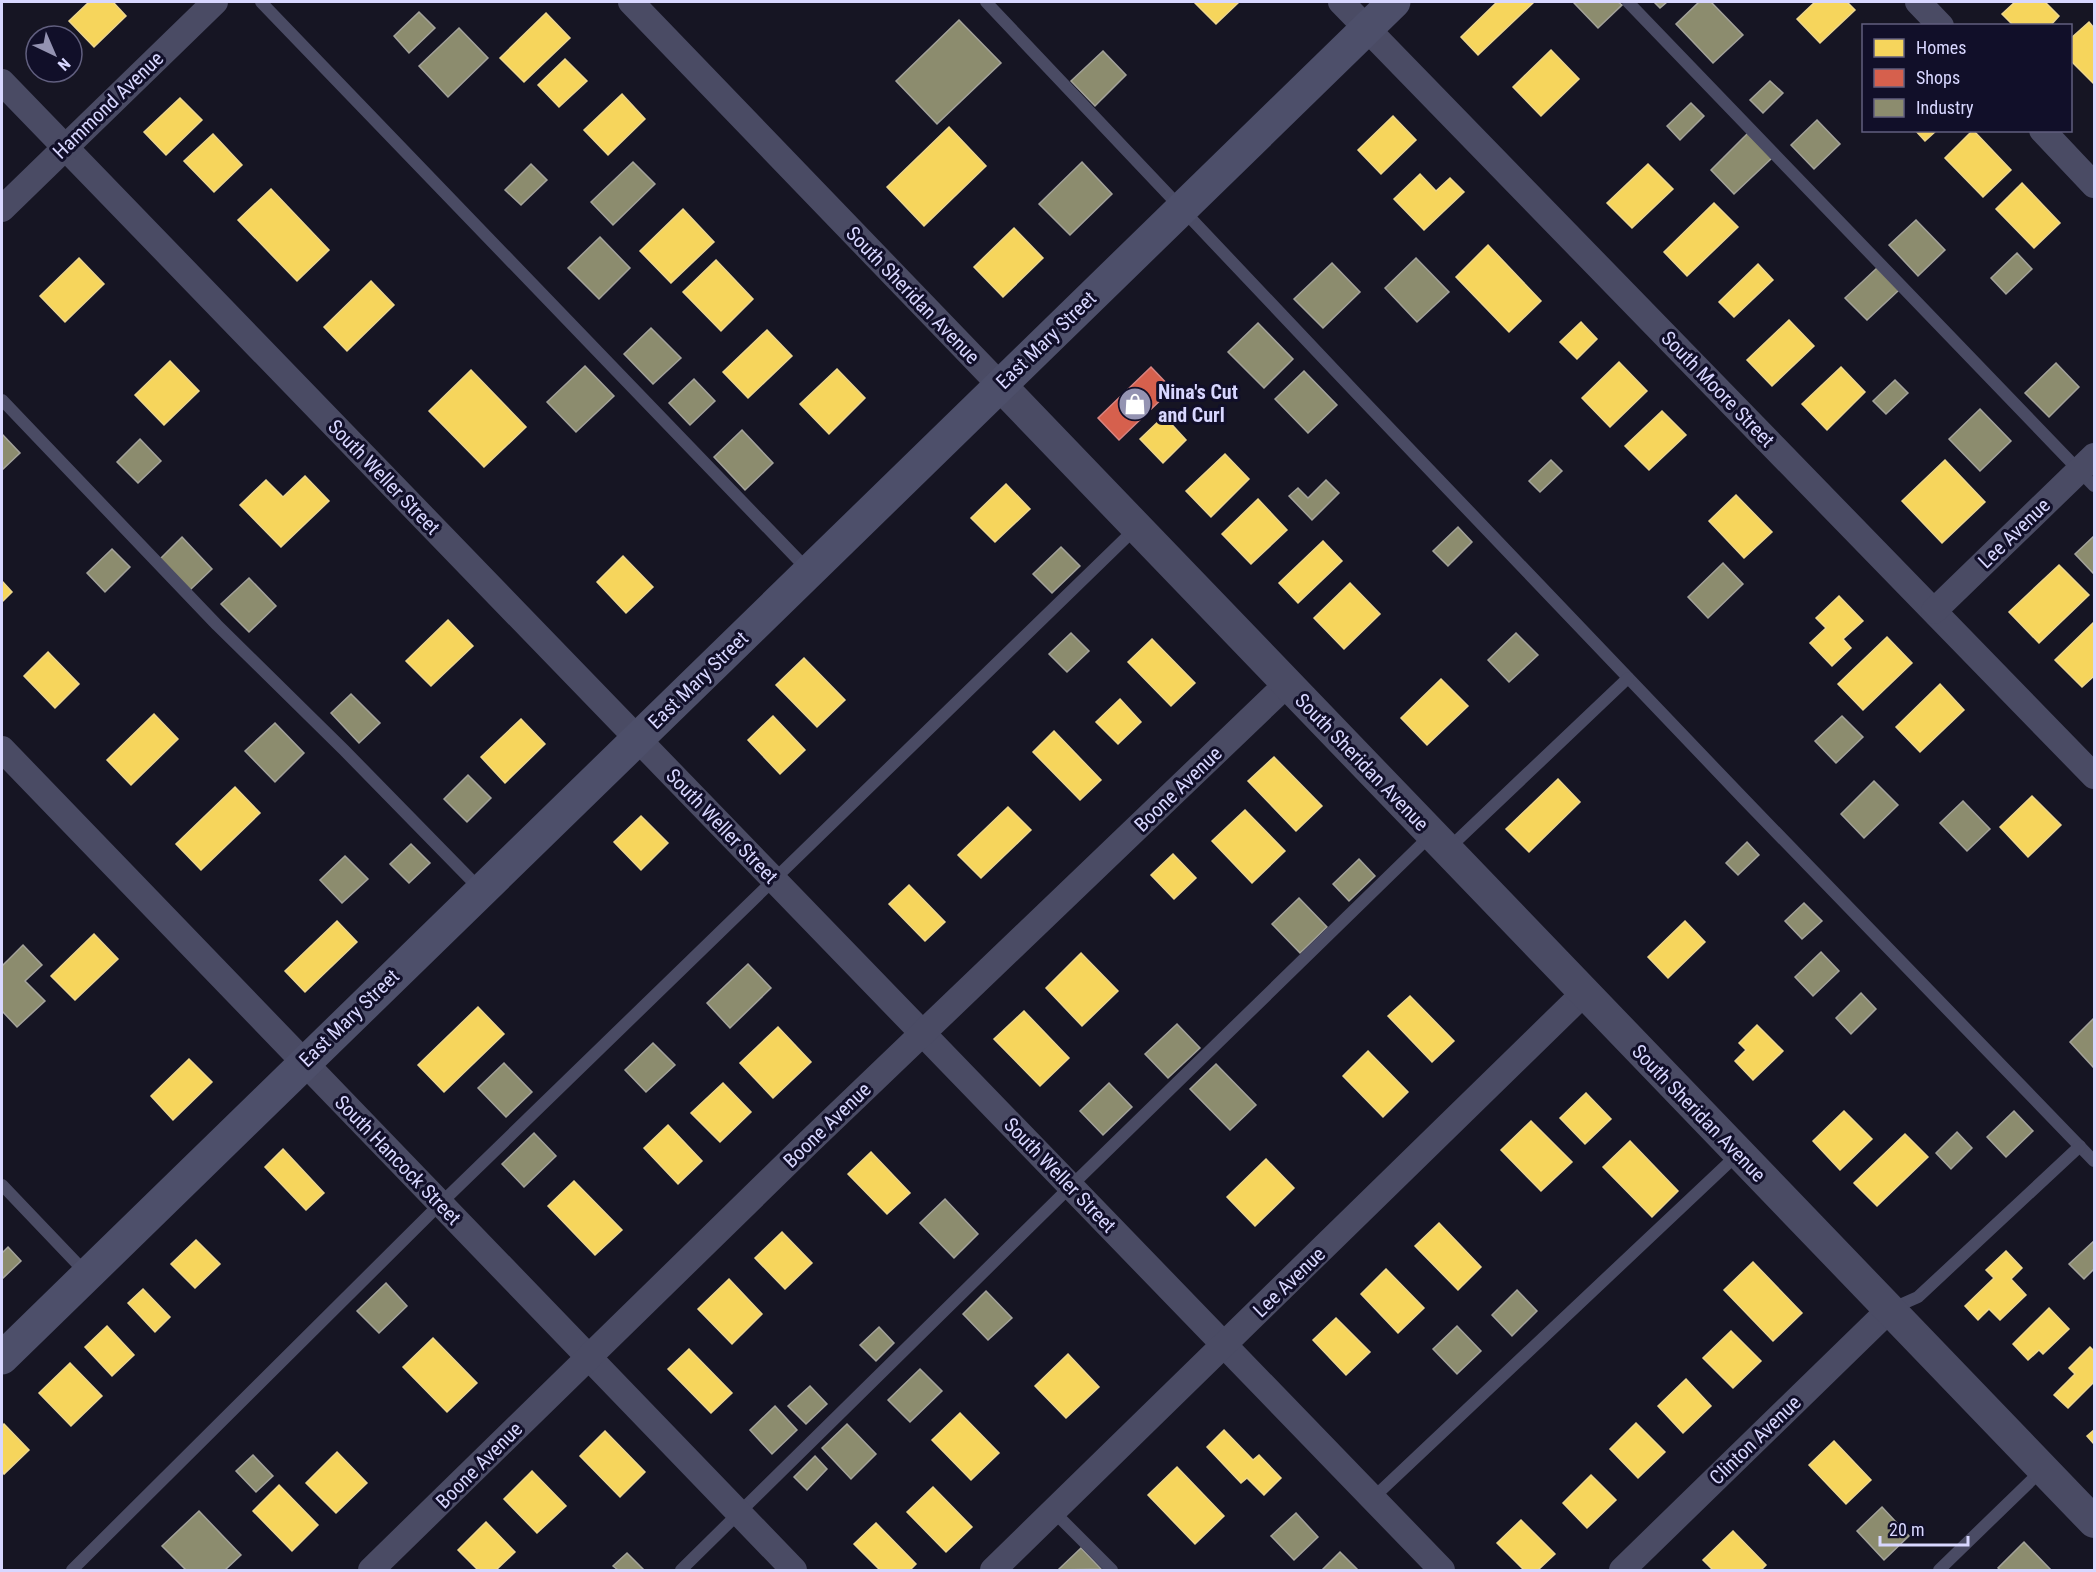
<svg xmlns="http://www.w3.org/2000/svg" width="2096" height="1572" font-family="'Roboto Condensed',sans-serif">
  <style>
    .homes { fill: #f6d55c; stroke: #edd68d; stroke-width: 1.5 }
    .shops { fill: #d6604d; stroke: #d78482; stroke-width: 1.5 }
    .industry { fill: #8c8c6e; stroke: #a3a29a; stroke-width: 1.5 }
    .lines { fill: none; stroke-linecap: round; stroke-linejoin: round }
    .service { stroke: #4a4b64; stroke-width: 12 }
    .minor { stroke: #4a4b64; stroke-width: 26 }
    .tertiary { stroke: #4a4b64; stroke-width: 32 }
    .secondary { stroke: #4d4f6a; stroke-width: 33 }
    .labels { text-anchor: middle; stroke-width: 6; stroke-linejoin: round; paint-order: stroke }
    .street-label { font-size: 20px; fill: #d8d7ff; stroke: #110f29 }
    .poi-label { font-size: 20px; font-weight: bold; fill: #d8d7ff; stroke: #110f29; text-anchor: start }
  </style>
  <rect width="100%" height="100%" fill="#161523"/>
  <g class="homes">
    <path d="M89 2H113L126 16 94 47 69 21Z"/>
    <path d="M1194 2H1239L1216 24Z"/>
    <path d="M1497 2H1534L1478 55 1461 37Z"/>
    <path d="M1815 2H1847L1855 10 1820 43 1797 19Z"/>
    <path d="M2015 2H2045L2059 16 2050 26H2014L2002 14Z"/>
    <path d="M546 13 570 38 524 82 500 58Z"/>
    <path d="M2089 22 2094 28V84L2070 60V39Z"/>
    <path d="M1551 50 1579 79 1541 116 1513 87Z"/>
    <path d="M565 59 587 81 559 107 538 85Z"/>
    <path d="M622 94 645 119 608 155 584 130Z"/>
    <path d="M180 98 202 120 166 155 144 132Z"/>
    <path d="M1393 116 1416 140 1381 174 1358 150Z"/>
    <path d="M949 127 986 166 924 226 887 187Z"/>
    <path d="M1915 130H1937L1925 141Z"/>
    <path d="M1973 130 2011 170 1983 197 1945 158Z"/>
    <path d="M213 134 242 165 214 192 184 161Z"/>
    <path d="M1648 164 1673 189 1632 228 1607 203Z"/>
    <path d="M1420 174 1436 191 1450 178 1464 192 1424 230 1394 199Z"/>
    <path d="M2022 183 2060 223 2034 248 1996 209Z"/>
    <path d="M271 189 329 250 297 281 238 220Z"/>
    <path d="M1714 203 1738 227 1687 276 1664 252Z"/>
    <path d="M683 209 714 242 671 283 640 251Z"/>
    <path d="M1014 228 1043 258 1003 297 974 267Z"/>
    <path d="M1488 245 1541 301 1509 332 1456 277Z"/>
    <path d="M79 258 104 284 65 322 40 296Z"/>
    <path d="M716 260 753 299 721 331 683 292Z"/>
    <path d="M1758 264 1773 280 1734 317 1719 302Z"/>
    <path d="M371 281 394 305 347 351 324 327Z"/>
    <path d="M1789 320 1814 346 1772 386 1747 360Z"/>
    <path d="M1581 322 1597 339 1577 359 1560 342Z"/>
    <path d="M767 330 792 356 748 398 723 372Z"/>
    <path d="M170 361 199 391 164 425 135 395Z"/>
    <path d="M1619 362 1647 391 1610 427 1582 398Z"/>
    <path d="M1841 367 1865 392 1827 430 1802 404Z"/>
    <path d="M837 369 865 398 829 434 800 404Z"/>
    <path d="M471 370 526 427 484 467 429 411Z"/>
    <path d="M1662 411 1686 435 1649 470 1625 446Z"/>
    <path d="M1164 416 1186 440 1163 463 1140 439Z"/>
    <path d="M1225 454 1249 479 1211 517 1186 491Z"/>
    <path d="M1945 460 1985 502 1942 543 1902 501Z"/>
    <path d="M305 476 329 501 281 547 240 505 266 480 283 497Z"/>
    <path d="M1006 484 1030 509 995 542 971 518Z"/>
    <path d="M1736 495 1772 532 1744 558 1709 521Z"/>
    <path d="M1258 499 1287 530 1251 564 1222 534Z"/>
    <path d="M1323 541 1342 561 1298 603 1279 583Z"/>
    <path d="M623 556 653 587 626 613 597 582Z"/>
    <path d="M2059 565 2089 595 2039 643 2009 612Z"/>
    <path d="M2 581 12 592 2 602Z"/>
    <path d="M1350 583 1380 614 1344 649 1314 618Z"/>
    <path d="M1839 596 1863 621 1843 639 1851 648 1832 666 1810 643 1826 628 1816 618Z"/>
    <path d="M448 620 473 646 431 686 406 661Z"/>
    <path d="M2094 622V676L2082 687 2055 660Z"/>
    <path d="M1887 637 1912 663 1863 710 1838 684Z"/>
    <path d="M1152 639 1195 683 1171 706 1128 662Z"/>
    <path d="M48 652 79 684 55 708 24 676Z"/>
    <path d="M804 658 845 700 817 727 776 685Z"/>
    <path d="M1441 679 1468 706 1427 745 1401 718Z"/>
    <path d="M1940 684 1964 710 1920 752 1896 727Z"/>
    <path d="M1120 699 1141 722 1118 744 1096 722Z"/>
    <path d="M154 714 178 739 131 785 107 760Z"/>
    <path d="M773 716 805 750 780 774 748 740Z"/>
    <path d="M521 719 545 744 505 783 481 757Z"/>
    <path d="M1054 731 1101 780 1080 800 1033 752Z"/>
    <path d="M1274 757 1322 806 1296 831 1248 781Z"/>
    <path d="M1558 779 1580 802 1529 852 1506 829Z"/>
    <path d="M235 787 260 813 201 870 176 844Z"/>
    <path d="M2032 796 2061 825 2028 857 2000 827Z"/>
    <path d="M1008 807 1031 830 981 878 958 855Z"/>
    <path d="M1245 810 1285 851 1252 883 1212 841Z"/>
    <path d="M641 816 668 843 641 870 614 842Z"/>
    <path d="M1173 854 1196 878 1174 899 1151 875Z"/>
    <path d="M909 885 945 922 925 941 889 904Z"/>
    <path d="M337 921 357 942 305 992 285 971Z"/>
    <path d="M1685 921 1705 942 1668 978 1648 957Z"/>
    <path d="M94 934 118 959 75 1000 51 976Z"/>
    <path d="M1081 953 1118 991 1082 1026 1046 988Z"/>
    <path d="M1410 996 1454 1041 1432 1062 1388 1016Z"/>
    <path d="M478 1007 504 1034 444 1092 418 1065Z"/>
    <path d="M1024 1011 1069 1058 1040 1086 994 1039Z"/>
    <path d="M1757 1025 1783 1051 1753 1080 1735 1061 1746 1050 1739 1043Z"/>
    <path d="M778 1027 811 1062 773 1098 740 1063Z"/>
    <path d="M1368 1051 1408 1092 1383 1117 1343 1076Z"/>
    <path d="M189 1059 212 1082 173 1120 151 1096Z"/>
    <path d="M723 1083 751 1112 720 1142 691 1113Z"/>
    <path d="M1586 1093 1611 1119 1585 1144 1560 1118Z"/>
    <path d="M1844 1111 1872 1139 1840 1170 1813 1141Z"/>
    <path d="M1531 1121 1572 1162 1541 1191 1501 1150Z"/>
    <path d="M668 1125 702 1161 678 1184 644 1148Z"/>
    <path d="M1905 1134 1928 1157 1877 1206 1854 1183Z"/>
    <path d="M1630 1141 1678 1191 1652 1217 1603 1167Z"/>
    <path d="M283 1149 324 1193 306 1210 265 1167Z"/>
    <path d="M871 1152 910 1193 887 1214 848 1174Z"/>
    <path d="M1266 1159 1294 1188 1255 1226 1227 1197Z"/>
    <path d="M574 1181 622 1230 595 1255 548 1206Z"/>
    <path d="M1439 1223 1481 1267 1458 1290 1415 1246Z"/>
    <path d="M782 1232 812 1263 785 1289 755 1258Z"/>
    <path d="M196 1240 220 1264 195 1288 171 1264Z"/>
    <path d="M2006 1251 2022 1268 2011 1279 2026 1295 2000 1320 1989 1309 1978 1320 1965 1306 1994 1278 1986 1270Z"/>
    <path d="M1753 1262 1802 1313 1773 1341 1724 1290Z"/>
    <path d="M1386 1269 1424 1308 1398 1333 1361 1294Z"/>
    <path d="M729 1279 762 1314 732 1344 698 1309Z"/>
    <path d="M143 1289 170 1317 155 1332 128 1303Z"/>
    <path d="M2049 1308 2069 1329 2043 1354 2039 1350 2028 1360 2013 1344Z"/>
    <path d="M1336 1318 1370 1352 1346 1375 1313 1340Z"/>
    <path d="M107 1326 134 1355 112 1376 85 1347Z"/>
    <path d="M1731 1331 1761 1361 1733 1388 1703 1358Z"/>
    <path d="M433 1338 477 1383 447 1412 403 1367Z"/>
    <path d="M2090 1347 2094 1351V1382L2068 1408 2054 1395 2075 1374 2069 1368Z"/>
    <path d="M689 1349 732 1393 711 1413 668 1369Z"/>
    <path d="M1068 1354 1099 1387 1066 1418 1035 1386Z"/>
    <path d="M70 1363 102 1396 71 1426 39 1393Z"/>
    <path d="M1686 1379 1711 1406 1683 1433 1658 1406Z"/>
    <path d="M960 1413 999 1453 971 1480 932 1440Z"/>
    <path d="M1636 1423 1665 1452 1638 1478 1610 1449Z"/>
    <path d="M4 1424 29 1450 4 1474 2 1471V1427Z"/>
    <path d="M1224 1430 1253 1460 1259 1455 1281 1478 1264 1495 1247 1478 1241 1483 1207 1447Z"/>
    <path d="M2094 1430V1444L2087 1436Z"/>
    <path d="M605 1431 645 1472 620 1497 580 1456Z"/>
    <path d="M1834 1441 1871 1480 1846 1504 1809 1465Z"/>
    <path d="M337 1452 367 1483 336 1513 306 1483Z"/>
    <path d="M1177 1467 1224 1516 1195 1544 1148 1495Z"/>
    <path d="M532 1471 566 1506 537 1533 504 1499Z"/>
    <path d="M1591 1475 1616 1500 1587 1528 1563 1503Z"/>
    <path d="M279 1485 318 1525 292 1551 253 1511Z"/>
    <path d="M933 1487 972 1527 946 1552 907 1512Z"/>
    <path d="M1521 1520 1555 1554 1538 1570H1524L1497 1543Z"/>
    <path d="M486 1522 515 1552 496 1570H478L458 1550Z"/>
    <path d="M876 1523 916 1564 910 1570H880L854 1544Z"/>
    <path d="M1733 1531 1766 1565 1761 1570H1713L1703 1560Z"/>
  </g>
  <path class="shops" d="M1151 367 1172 389 1119 440 1098 418Z"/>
  <g class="industry">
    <path d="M1576 2H1618L1622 5 1598 28 1574 3Z"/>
    <path d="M1654 2H1667L1660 8Z"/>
    <path d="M1699 2H1711L1743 35 1713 63 1676 24Z"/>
    <path d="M419 12 435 28 409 53 394 36Z"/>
    <path d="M959 20 1001 63 937 124 896 81Z"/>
    <path d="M459 28 488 58 448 97 419 66Z"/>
    <path d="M1103 51 1126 75 1095 106 1071 81Z"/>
    <path d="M1770 81 1783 93 1763 113 1750 100Z"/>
    <path d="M1691 103 1704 116 1680 140 1667 126Z"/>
    <path d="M1817 120 1840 144 1814 169 1791 145Z"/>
    <path d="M1748 133 1772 158 1734 194 1711 170Z"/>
    <path d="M633 162 655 184 613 225 591 202Z"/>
    <path d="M1082 162 1112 194 1070 235 1039 204Z"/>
    <path d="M531 164 547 180 521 205 505 190Z"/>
    <path d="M1916 220 1945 250 1918 276 1889 245Z"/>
    <path d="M600 237 630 268 599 299 568 268Z"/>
    <path d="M2017 253 2032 269 2006 294 1991 278Z"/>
    <path d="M1416 258 1449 292 1417 322 1385 288Z"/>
    <path d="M1332 263 1360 292 1323 328 1294 299Z"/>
    <path d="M1877 268 1899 290 1867 320 1845 298Z"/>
    <path d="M1258 323 1293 359 1264 388 1228 352Z"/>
    <path d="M651 328 681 358 653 384 624 354Z"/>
    <path d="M2056 363 2079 387 2049 417 2025 393Z"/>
    <path d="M585 366 614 396 576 432 547 402Z"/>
    <path d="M1304 371 1337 405 1308 433 1275 399Z"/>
    <path d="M694 379 715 401 690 425 669 403Z"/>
    <path d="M1895 380 1908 393 1886 414 1873 401Z"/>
    <path d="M1980 409 2011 441 1980 471 1949 439Z"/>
    <path d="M742 430 773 463 745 490 714 457Z"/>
    <path d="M2 434 20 453 2 470Z"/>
    <path d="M140 439 161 461 138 483 117 462Z"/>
    <path d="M1551 460 1562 471 1540 492 1529 481Z"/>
    <path d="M1326 480 1339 493 1312 520 1289 496 1298 488 1308 498Z"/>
    <path d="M1458 527 1472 542 1448 566 1433 551Z"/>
    <path d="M2094 536V574L2075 554Z"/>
    <path d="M182 537 212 569 190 590 160 559Z"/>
    <path d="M1061 547 1080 566 1052 593 1033 574Z"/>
    <path d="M112 549 130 567 105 592 87 573Z"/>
    <path d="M1723 563 1743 584 1708 618 1688 597Z"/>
    <path d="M249 578 276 606 249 632 221 604Z"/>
    <path d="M1071 633 1089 651 1067 672 1049 654Z"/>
    <path d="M1516 633 1538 655 1509 682 1488 660Z"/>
    <path d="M351 694 380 723 359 743 331 713Z"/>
    <path d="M1842 716 1863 737 1836 763 1815 741Z"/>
    <path d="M275 723 304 753 275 782 245 751Z"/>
    <path d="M468 775 491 798 467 822 444 799Z"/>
    <path d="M1874 781 1898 805 1864 838 1841 814Z"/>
    <path d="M1963 801 1990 829 1967 851 1940 823Z"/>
    <path d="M1747 842 1759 855 1738 875 1726 863Z"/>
    <path d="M411 844 430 863 409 883 390 864Z"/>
    <path d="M345 856 368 879 342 903 320 880Z"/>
    <path d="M1359 859 1375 876 1349 901 1333 884Z"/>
    <path d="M1299 898 1327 927 1300 953 1272 924Z"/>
    <path d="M1804 903 1822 921 1802 939 1785 921Z"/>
    <path d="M23 945 42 965 25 981 45 1001 17 1027 2 1011V966Z"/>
    <path d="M1821 952 1839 971 1813 996 1795 977Z"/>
    <path d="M748 964 771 988 730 1028 707 1003Z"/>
    <path d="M1861 993 1876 1009 1851 1034 1836 1018Z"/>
    <path d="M2094 1018V1068L2070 1042Z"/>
    <path d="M1177 1024 1200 1048 1168 1078 1145 1054Z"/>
    <path d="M653 1043 675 1065 646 1092 625 1070Z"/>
    <path d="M504 1063 532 1092 506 1117 478 1088Z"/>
    <path d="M1216 1064 1256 1105 1230 1130 1190 1089Z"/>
    <path d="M1109 1083 1132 1107 1103 1135 1080 1111Z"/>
    <path d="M2014 1111 2033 1131 2006 1157 1987 1137Z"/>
    <path d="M1957 1132 1972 1148 1951 1169 1936 1153Z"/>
    <path d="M534 1133 556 1156 524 1187 502 1164Z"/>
    <path d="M945 1199 978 1234 954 1258 920 1223Z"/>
    <path d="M2094 1241V1269L2084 1279 2069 1264Z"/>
    <path d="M8 1247 21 1261 2 1279V1253Z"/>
    <path d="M386 1283 407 1306 379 1333 357 1311Z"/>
    <path d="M1517 1290 1537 1311 1512 1336 1492 1315Z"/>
    <path d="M986 1291 1012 1318 988 1340 963 1314Z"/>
    <path d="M1457 1326 1481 1351 1457 1374 1433 1349Z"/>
    <path d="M879 1327 894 1343 876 1361 860 1345Z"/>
    <path d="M920 1369 942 1391 910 1422 888 1400Z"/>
    <path d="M810 1386 827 1404 806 1424 788 1406Z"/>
    <path d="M775 1406 797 1430 772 1454 750 1430Z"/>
    <path d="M847 1424 876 1454 851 1479 822 1448Z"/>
    <path d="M253 1455 273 1476 256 1492 236 1471Z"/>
    <path d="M815 1456 827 1469 807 1490 794 1477Z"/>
    <path d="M1882 1507 1909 1536 1884 1560 1857 1531Z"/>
    <path d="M199 1511 241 1555 225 1570H186L162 1546Z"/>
    <path d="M1296 1513 1318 1537 1294 1560 1271 1536Z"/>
    <path d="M2024 1542 2051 1570H2001L1998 1568Z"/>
    <path d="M1081 1548 1101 1569 1058 1570Z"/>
    <path d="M1340 1552 1358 1570H1322Z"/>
    <path d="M627 1553 644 1570H618L613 1566Z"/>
  </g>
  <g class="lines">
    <g class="service">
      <path d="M261 2 809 571"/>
      <path d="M986 2 1358 395 1742 797 2094 1161"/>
      <path d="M1628 2 2094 486"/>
      <path d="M2 400 217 625 344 750 481 890"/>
      <path d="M1448 849 1628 678"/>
      <path d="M2 1185 86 1273"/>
      <path d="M1891 1309 1918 1297 2080 1146"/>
      <path d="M1373 1498 1738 1154"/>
      <path d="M1054 1512 1112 1570"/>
      <path d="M72 1570 440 1204 1136 528"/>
      <path d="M681 1570 1071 1186 1431 835"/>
      <path d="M1939 1570 2042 1470"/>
    </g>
    <g class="minor">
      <path d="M631 2 1000 385"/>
      <path d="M1341 2 2094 776"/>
      <path d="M1918 2 1941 26"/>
      <path d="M2 82 1442 1570"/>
      <path d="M2042 130 2094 185"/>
      <path d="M2 209 215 2"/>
      <path d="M1934 611 2094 456"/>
      <path d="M2 749 794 1570"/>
      <path d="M371 1570 808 1143 1287 684"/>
      <path d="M993 1570 1584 993"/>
      <path d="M1622 1570 1889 1310"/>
    </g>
    <path class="tertiary" d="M1000 385 2094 1522"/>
    <path class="secondary" d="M2 1358 1394 2"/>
  </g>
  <defs>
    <symbol id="shop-disc" viewBox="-11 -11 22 22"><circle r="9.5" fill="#9493b2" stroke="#110f29"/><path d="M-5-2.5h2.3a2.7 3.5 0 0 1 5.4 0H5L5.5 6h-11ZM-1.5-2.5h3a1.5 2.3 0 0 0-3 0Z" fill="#fff"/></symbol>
  </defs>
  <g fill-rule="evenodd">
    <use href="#shop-disc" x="1116" y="385" width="38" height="38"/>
  </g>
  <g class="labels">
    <g class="street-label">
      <text transform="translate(108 105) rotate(-44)" y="7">Hammond Avenue</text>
      <text transform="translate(913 295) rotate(46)" y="7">South Sheridan Avenue</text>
      <text transform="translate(1046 340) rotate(-44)" y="7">East Mary Street</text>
      <text transform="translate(1718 389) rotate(46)" y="7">South Moore Street</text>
      <text transform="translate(384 477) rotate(46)" y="7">South Weller Street</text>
      <text transform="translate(2014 533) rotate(-44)" y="7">Lee Avenue</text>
      <text transform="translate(698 680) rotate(-44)" y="7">East Mary Street</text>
      <text transform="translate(1362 762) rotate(46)" y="7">South Sheridan Avenue</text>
      <text transform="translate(1178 789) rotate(-44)" y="7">Boone Avenue</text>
      <text transform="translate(722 826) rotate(46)" y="7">South Weller Street</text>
      <text transform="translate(349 1018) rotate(-44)" y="7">East Mary Street</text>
      <text transform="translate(1699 1113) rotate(46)" y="7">South Sheridan Avenue</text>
      <text transform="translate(827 1125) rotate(-44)" y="7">Boone Avenue</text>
      <text transform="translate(398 1160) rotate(46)" y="7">South Hancock Street</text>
      <text transform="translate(1060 1175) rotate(46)" y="7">South Weller Street</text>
      <text transform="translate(1289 1282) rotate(-44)" y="7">Lee Avenue</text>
      <text transform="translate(1755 1440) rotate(-44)" y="7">Clinton Avenue</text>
      <text transform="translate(479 1465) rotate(-45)" y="7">Boone Avenue</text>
    </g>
    <g class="poi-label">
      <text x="1158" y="399">Nina's Cut<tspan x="1158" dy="23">and Curl</tspan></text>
    </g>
  </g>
  <rect width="2096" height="1572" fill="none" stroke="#d8d7ff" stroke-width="6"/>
  <rect x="1862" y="24" width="210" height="108" fill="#110f29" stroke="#615f7f" stroke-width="1.5"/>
  <rect x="1874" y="39" width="30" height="18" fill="#f6d55c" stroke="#615f7f" stroke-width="1.5"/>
  <text x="1916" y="54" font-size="18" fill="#d8d7ff">Homes</text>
  <rect x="1874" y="69" width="30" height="18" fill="#d6604d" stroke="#615f7f" stroke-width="1.5"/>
  <text x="1916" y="84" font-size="18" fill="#d8d7ff">Shops</text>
  <rect x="1874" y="99" width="30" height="18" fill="#8c8c6e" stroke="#615f7f" stroke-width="1.5"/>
  <text x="1916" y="114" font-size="18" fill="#d8d7ff">Industry</text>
  <g transform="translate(54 54) rotate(136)"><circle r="28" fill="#110f29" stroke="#615f7f" stroke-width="1.5"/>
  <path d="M0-4.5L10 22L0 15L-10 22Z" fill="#9493b2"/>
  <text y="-9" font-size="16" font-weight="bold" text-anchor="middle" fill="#d8d7ff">N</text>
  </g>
  <path d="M1880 1536v9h88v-9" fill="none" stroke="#d8d7ff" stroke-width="3"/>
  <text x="1889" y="1536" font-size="18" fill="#d8d7ff" stroke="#110f29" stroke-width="4.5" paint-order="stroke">20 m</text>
</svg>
